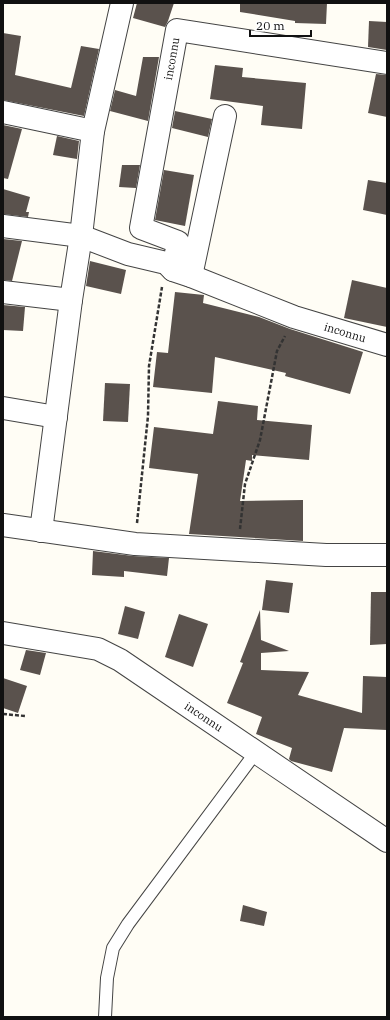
<svg xmlns="http://www.w3.org/2000/svg" width="390" height="1020" font-family="'IBM Plex Serif',serif">
  <style>
    .building { fill: #5a524d }
    .lines { fill: none; stroke-linecap: round; stroke-linejoin: round }
    .service-casing { stroke: #444; stroke-width: 14 }
    .minor-casing { stroke: #444; stroke-width: 24 }
    .path { stroke: #333; stroke-width: 2.5; stroke-dasharray: 4 2; stroke-linecap: butt }
    .service { stroke: #fff; stroke-width: 12 }
    .minor { stroke: #fff; stroke-width: 22 }
    .labels { text-anchor: middle; stroke-width: 4; stroke-linejoin: round; paint-order: stroke }
    .street-label { font-size: 11px; fill: #111; stroke: #fff }
  </style>
  <rect width="100%" height="100%" fill="#fffdf5"/>
  <g class="building">
    <path d="M137 3H174L168 21 165 27 133 18Z"/>
    <path d="M240 3H327L326 24 295 23V21L240 12Z"/>
    <path d="M369 21 387 22V50L368 47Z"/>
    <path d="M3 33 21 36 15 75 71 88 81 46 99 49 84 116 3 100Z"/>
    <path d="M143 57H159L148 121 110 111 115 90 136 96Z"/>
    <path d="M215 65 243 68 242 77 306 83 302 129 261 125 263 106 210 99Z"/>
    <path d="M376 74 387 75V117L368 113Z"/>
    <path d="M175 111 212 119 208 137 172 128Z"/>
    <path d="M3 125 22 129 8 179 3 178Z"/>
    <path d="M57 136 79 141 77 159 53 155Z"/>
    <path d="M122 165H140L136 188 119 187Z"/>
    <path d="M164 170 194 175 185 226 155 220Z"/>
    <path d="M368 180 387 183V215L363 210Z"/>
    <path d="M3 189 30 197 26 212H29L28 217 3 214Z"/>
    <path d="M3 239 22 241 12 281 3 280Z"/>
    <path d="M90 261 126 270 121 294 86 286Z"/>
    <path d="M352 280 387 288V327L344 318Z"/>
    <path d="M175 292 204 295 203 303 259 317 290 329 363 352 350 394 285 376 286 373 215 357 212 393 153 387 157 352 168 353Z"/>
    <path d="M3 305 25 307 23 331 3 330Z"/>
    <path d="M105 383 130 384 128 422 103 421Z"/>
    <path d="M218 401 258 406 257 420 312 425 309 460 252 455V461L246 460 240 501 303 500V541L189 534 198 474 149 468 154 427 213 434Z"/>
    <path d="M93 551 133 556 169 558 167 576 124 571V577L92 575Z"/>
    <path d="M266 580 293 583 289 613 262 610Z"/>
    <path d="M371 592H387V644L370 645Z"/>
    <path d="M125 606 145 612 138 639 118 634Z"/>
    <path d="M260 610 261 640 289 651 261 653V670L309 672 298 695 362 713 363 676 387 677V730L344 728 332 772 291 761 289 759 292 748 256 734 262 717 227 703 243 663 240 662Z"/>
    <path d="M179 614 208 624 193 667 165 657Z"/>
    <path d="M26 650 46 653 40 675 20 670Z"/>
    <path d="M3 678 27 686 18 713 3 708Z"/>
    <path d="M243 905 267 912 264 926 240 921Z"/>
  </g>
  <g class="lines">
    <defs>
      <path id="service" d="M105 1017 107 978 113 948 128 924 256 752"/>
      <g id="minor">
        <path d="M3 112 93 131"/>
        <path id="s1" d="M3 226 81 236 128 254 166 263 173 270 191 276 294 317 387 345"/>
        <path id="s2" d="M173 270 178 242 141 228 177 30 387 63"/>
        <path d="M191 276 225 116"/>
        <path d="M3 292 71 300"/>
        <path d="M3 408 56 417"/>
        <path d="M3 525 135 544 326 555H387"/>
        <path d="M41 531 71 300 81 236 93 131 122 3"/>
        <path id="s3" d="M3 633 98 649 120 660 387 841"/>
      </g>
    </defs>
    <use href="#service" class="service-casing"/>
    <use href="#minor" class="minor-casing"/>
    <g class="path">
      <path d="M137 523 148 416 149 366 162 287"/>
      <path d="M240 529 245 484 260 440 277 351 285 336"/>
      <path d="M3 714 25 716"/>
    </g>
    <use href="#service" class="service"/>
    <use href="#minor" class="minor"/>
  </g>
  <g class="labels">
    <g class="street-label">
      <text dy="4" stroke="none"><textPath href="#s2" startOffset="240">inconnu</textPath></text>
      <text dy="4" stroke="none"><textPath href="#s1" startOffset="361">inconnu</textPath></text>
      <text dy="4" stroke="none"><textPath href="#s3" startOffset="222">inconnu</textPath></text>
    </g>
  </g>
  <rect width="390" height="1020" fill="none" stroke="#111111" stroke-width="8"/>
  <path d="M250 30v6h61v-6" fill="none" stroke="#111111" stroke-width="2"/>
  <text x="256" y="30" font-size="12" fill="#111111" stroke="#ffffff" stroke-width="3" paint-order="stroke">20 m</text>
</svg>
